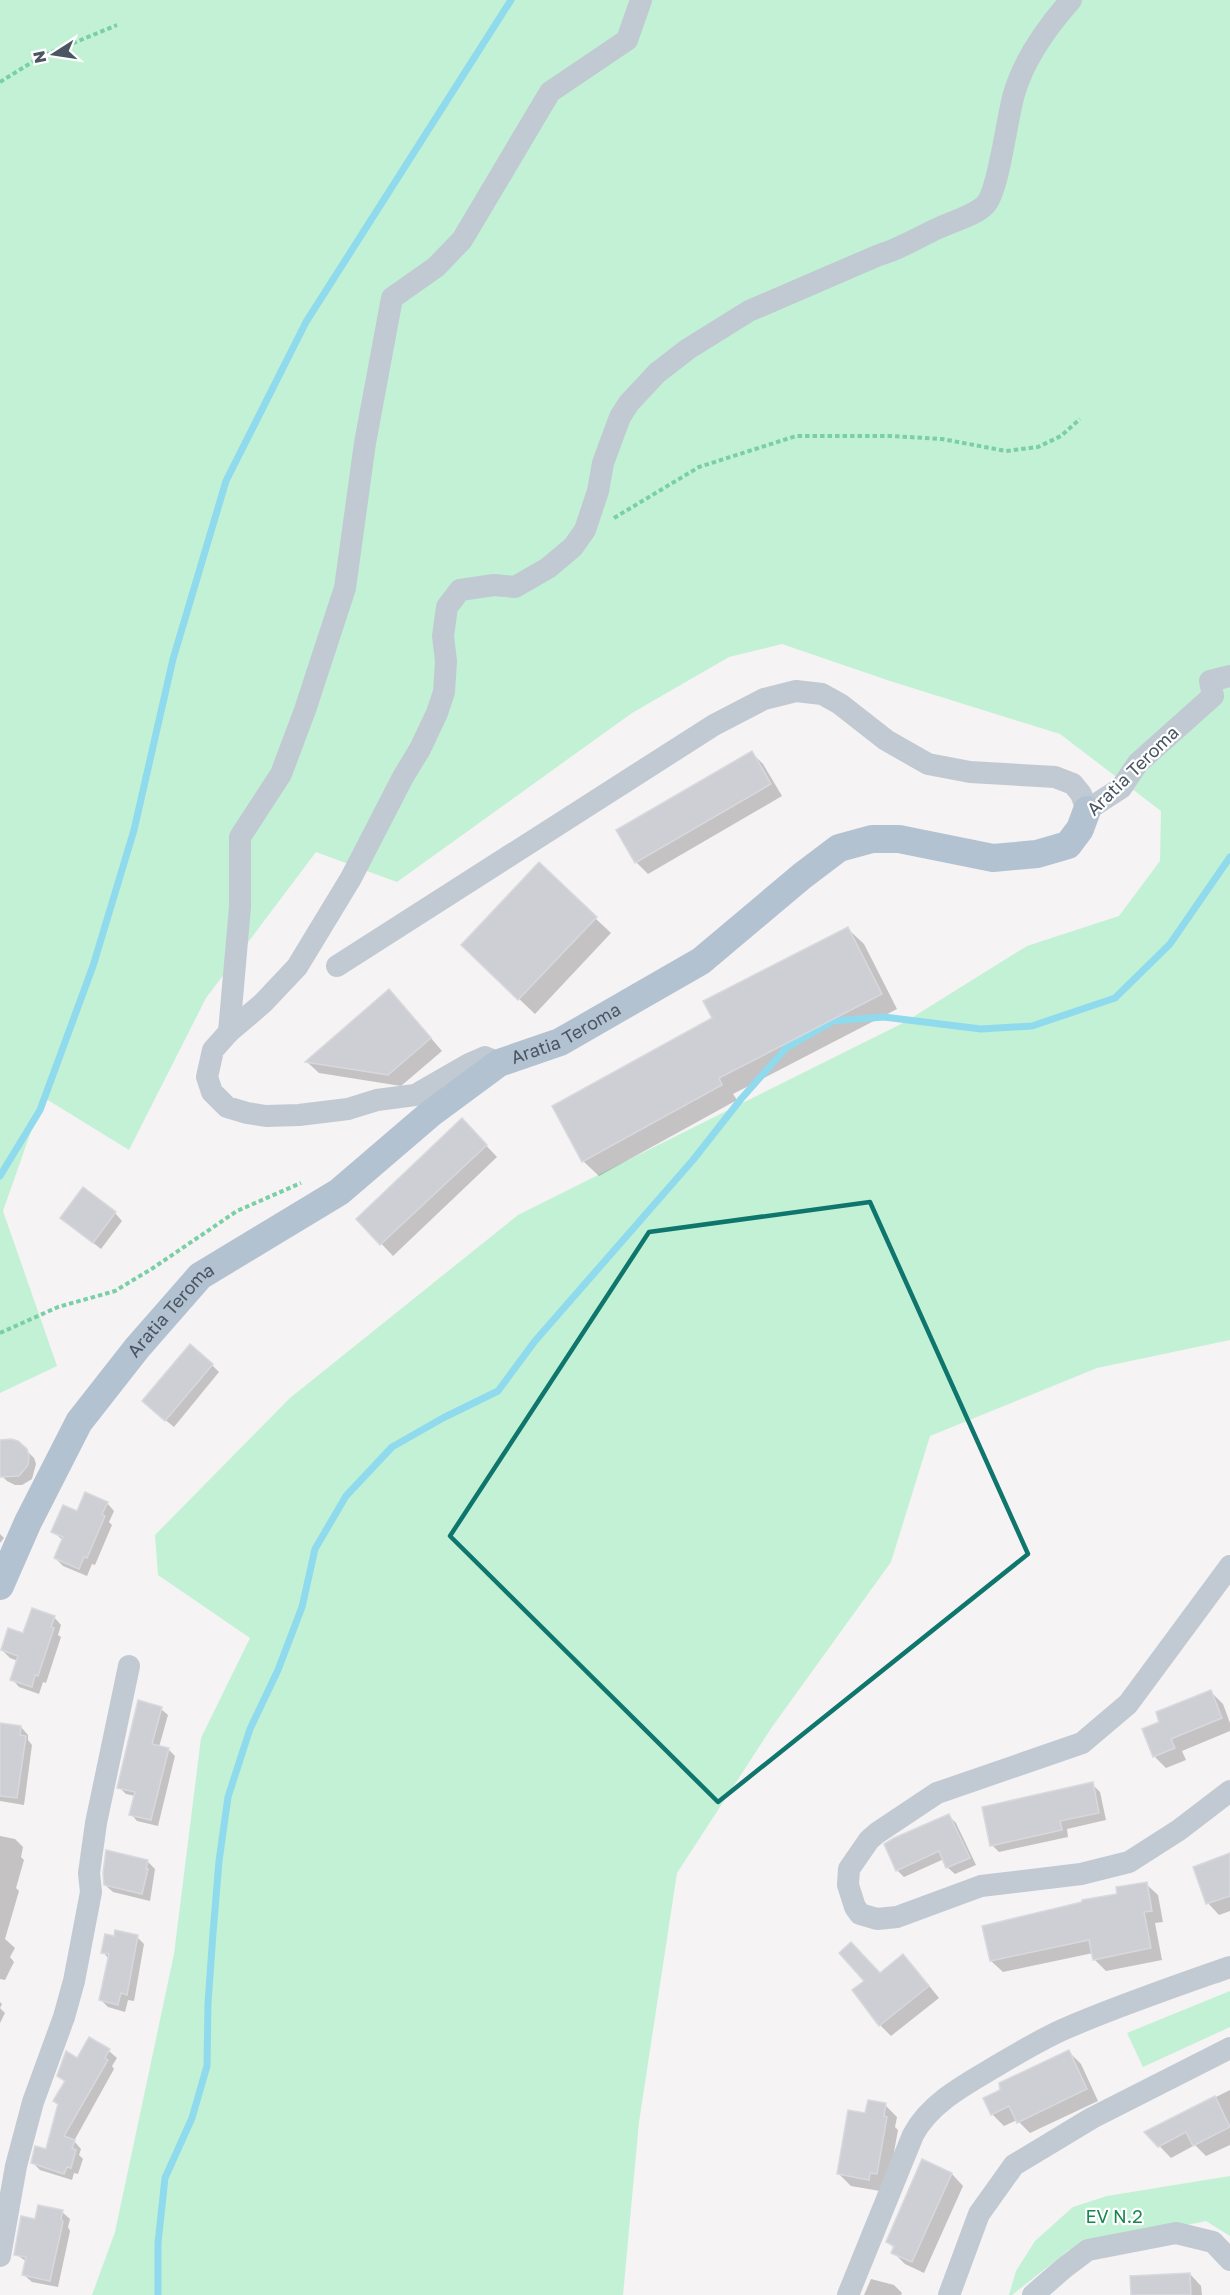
<svg xmlns="http://www.w3.org/2000/svg" width="1230" height="2295" font-family="'Golos Text',sans-serif">
  <style>
    .green { fill: #c3f1d5 }
    .shadow { fill: #0003 }
    .lines { fill: none; stroke-linecap: round; stroke-linejoin: round }
    .stream { stroke: #90daee; stroke-width: 7 }
    .building { fill: #cdcfd5; stroke: #d7d9de; stroke-width: 1.5 }
    .path { stroke: #7ad0a6; stroke-width: 4; stroke-dasharray: 4.5 3; stroke-linecap: butt }
    .minor { stroke: #c1cad2; stroke-width: 22 }
    .major { stroke: #b3c2d1; stroke-width: 28 }
    .marked { fill: none; stroke: #0f766e; stroke-width: 4.5; stroke-linejoin: round }
    .labels { text-anchor: middle; stroke-width: 4.5; stroke-linejoin: round; paint-order: stroke }
    .street-label { font-size: 18px; fill: #4a5661; stroke: #fff }
    .park-label { font-size: 18px; fill: #17864f; stroke: #fff }
  </style>
  <rect width="100%" height="100%" fill="#f5f3f3"/>
  <g class="green">
    <path d="M0 0H1230V1340L1097 1368 930 1436 891 1562 772 1727 677 1873 639 2122 623 2295H92L115 2232 174 1954 201 1738 250 1638 158 1575 155 1535 290 1398 518 1215 905 1022 1027 946 1119 916 1160 861 1161 811 1060 734 890 681 782 644 729 657 632 713 397 882 316 852 206 998 129 1150 43 1097 3 1211 57 1366 0 1393Z"/>
    <path d="M1230 1991V2027L1143 2067 1127 2033Z"/>
    <path d="M1230 2176V2236L1206 2221 1069 2250 1012 2295H1009L1016 2271 1035 2241 1073 2207 1107 2196Z"/>
  </g>
  <g class="shadow">
    <path d="M752 753 763 764 782 796 648 874 636 862Z"/>
    <path d="M595 918 611 933 535 1014 479 961Z"/>
    <path d="M848 929 864 944 897 1009 733 1094 737 1100 599 1176 583 1161 714 1019Z"/>
    <path d="M401 1003 442 1051 401 1086 319 1073 307 1062Z"/>
    <path d="M462 1120 497 1157 393 1256 358 1219Z"/>
    <path d="M115 1213 122 1221 101 1249 62 1218Z"/>
    <path d="M212 1365 219 1372 174 1427 152 1409Z"/>
    <path d="M19 1443 34 1458 36 1464 32 1479 22 1485H15L7 1481 0 1474V1445Z"/>
    <path d="M107 1503 114 1511 109 1522 112 1525 95 1565 92 1564 87 1576 63 1566 55 1558 63 1540 53 1532 78 1513Z"/>
    <path d="M0 1534 4 1538 0 1543Z"/>
    <path d="M54 1617 61 1625 58 1635 61 1637 46 1683 43 1682 39 1694 19 1687 12 1679 18 1661 10 1658 2 1650Z"/>
    <path d="M1211 1692 1223 1704 1230 1723V1731L1182 1751 1186 1760 1166 1768 1154 1756 1161 1723Z"/>
    <path d="M161 1709 168 1715 159 1747 169 1750 175 1756 158 1826 137 1821 131 1814 135 1796 126 1794 119 1787Z"/>
    <path d="M0 1724 21 1727 28 1735V1740L32 1745 24 1805 0 1801Z"/>
    <path d="M1092 1784 1100 1792 1106 1820 1067 1829 1068 1837 999 1852 992 1845Z"/>
    <path d="M949 1816 956 1823 976 1865 955 1874 947 1867 944 1859 904 1877 897 1870Z"/>
    <path d="M0 1836 15 1839 23 1847 21 1857 24 1860 16 1888 19 1891 5 1939 15 1948 10 1957 14 1962 5 1980 0 1979Z"/>
    <path d="M1230 1855V1911L1219 1915 1208 1903Z"/>
    <path d="M147 1861 155 1869 150 1901 113 1892 105 1885Z"/>
    <path d="M1146 1884 1158 1895 1163 1922 1155 1923 1162 1960 1106 1971 1094 1959 1093 1953 1003 1972 991 1961 1118 1895Z"/>
    <path d="M137 1937 144 1944 134 2001 128 2000 125 2012 108 2007 101 2000 109 1959 103 1952 115 1938Z"/>
    <path d="M914 1967 939 1998 891 2036 880 2025V1975Z"/>
    <path d="M0 2002 2 2004 0 2008 5 2013 0 2023Z"/>
    <path d="M90 2039 109 2051 117 2058 112 2066 114 2069 74 2141 81 2149 79 2155 83 2159 78 2174 74 2173 72 2180 40 2170 32 2162 47 2151 59 2106 55 2101 66 2083 58 2076 78 2060Z"/>
    <path d="M1069 2052 1081 2064 1098 2101 1030 2133 1017 2120 1004 2126 992 2114Z"/>
    <path d="M1230 2090V2145L1206 2156 1195 2145 1171 2158 1146 2132Z"/>
    <path d="M885 2105 897 2117 895 2127 898 2130 888 2185 880 2191 851 2186 839 2174Z"/>
    <path d="M952 2174 963 2186 924 2273 905 2264 893 2252 895 2249 888 2242Z"/>
    <path d="M62 2212 70 2219 68 2227 70 2231 58 2287 32 2282 24 2275 27 2262 16 2254 36 2221Z"/>
    <path d="M1190 2274 1201 2286 1202 2295H1133Z"/>
    <path d="M871 2279 894 2285 902 2293 901 2295H864Z"/>
  </g>
  <g class="lines">
    <g class="stream">
      <path d="M0 1176 40 1110 93 966 134 830 173 659 226 481 306 322 511 0"/>
      <path d="M158 2295V2243L165 2178 192 2118 207 2066 208 2003 213 1933 219 1861 228 1797 250 1729 278 1670 302 1607 315 1549 346 1496 392 1447 443 1418 498 1391 535 1341 693 1160 741 1099 786 1048 833 1021 884 1017 981 1029 1032 1026 1115 998 1170 944 1230 857"/>
    </g>
  </g>
  <g class="building">
    <path d="M752 751 771 784 635 863 616 830Z"/>
    <path d="M539 862 597 917 518 1000 461 945Z"/>
    <path d="M848 927 882 994 719 1078 722 1085 582 1162 552 1106 712 1018 703 1001Z"/>
    <path d="M389 989 431 1038 388 1075 305 1062Z"/>
    <path d="M462 1118 487 1145 380 1245 356 1219Z"/>
    <path d="M83 1187 116 1212 93 1243 60 1218Z"/>
    <path d="M190 1344 213 1364 165 1421 142 1401Z"/>
    <path d="M11 1439 18 1441 27 1449 29 1456 28 1465 19 1476 0 1477V1440Z"/>
    <path d="M85 1492 108 1502 102 1514 105 1516 87 1558 84 1557 79 1569 54 1558 63 1537 51 1532 63 1505 77 1511Z"/>
    <path d="M32 1608 55 1616 51 1627 54 1628 38 1676 35 1675 32 1687 10 1680 18 1656 1 1650 8 1628 23 1633Z"/>
    <path d="M1211 1690 1222 1718 1171 1739 1175 1748 1153 1757 1142 1729 1159 1722 1156 1712Z"/>
    <path d="M138 1700 162 1707 152 1744 169 1748 151 1820 129 1815 135 1792 117 1788Z"/>
    <path d="M0 1723 21 1726 20 1735 26 1736 17 1798 0 1796Z"/>
    <path d="M1093 1782 1099 1813 1060 1821 1062 1830 990 1846 982 1807Z"/>
    <path d="M949 1814 970 1858 946 1868 939 1851 896 1871 884 1844 894 1838Z"/>
    <path d="M106 1850 148 1860 146 1869H148L142 1894 104 1885 103 1873Z"/>
    <path d="M1230 1853V1896L1206 1904 1193 1867Z"/>
    <path d="M1147 1882 1152 1911 1144 1912 1151 1948 1093 1960 1089 1940 990 1961 982 1926 1082 1902V1900L1117 1894 1116 1887Z"/>
    <path d="M115 1930 138 1935 127 1995 121 1993 118 2005 99 2000 109 1954 101 1953 105 1934 114 1936Z"/>
    <path d="M851 1942 880 1973 903 1954 929 1986 879 2026 852 1990 864 1981 839 1953Z"/>
    <path d="M89 2037 110 2049 105 2058 108 2060 64 2136 75 2140 72 2148 76 2150 71 2168 67 2167 64 2174 31 2163 35 2146 46 2149 58 2104 53 2101 65 2081 57 2076 66 2051 77 2058Z"/>
    <path d="M1069 2050 1087 2089 1017 2123 1009 2106 991 2115 983 2098 1000 2090 999 2083Z"/>
    <path d="M1215 2096 1230 2127 1193 2146 1186 2132 1158 2147 1144 2132Z"/>
    <path d="M868 2100 886 2103 884 2116 887 2117 877 2174 870 2173 869 2180 837 2174 848 2110 865 2113Z"/>
    <path d="M922 2159 952 2173 912 2262 891 2253 894 2246 886 2242Z"/>
    <path d="M38 2205 63 2210 61 2218 63 2222 50 2281 22 2275 26 2257 14 2255 21 2216 35 2219Z"/>
    <path d="M1190 2273 1191 2295H1131L1130 2276Z"/>
  </g>
  <g class="lines">
    <g class="path">
      <path d="M0 82 42 56 117 25"/>
      <path d="M614 518 699 467 796 436H891L942 439 1006 451 1038 447 1061 436 1080 419"/>
      <path d="M0 1333 58 1307 115 1291 153 1268 237 1211 301 1183"/>
    </g>
    <g class="minor">
      <path d="M337 966 714 725 764 699 796 691 822 694 840 704 886 740 928 764 970 772 1055 777 1073 784 1081 794 1087 810 1121 788 1138 763 1213 696 1210 681 1230 676"/>
      <path d="M229 1032 240 907V837L281 774 305 710 345 588 365 443 392 298 436 267 462 240 550 92 627 40 641 0"/>
      <path d="M499 1063 485 1057 469 1064 415 1095 377 1100 348 1109 299 1115 266 1116 247 1113 227 1107 212 1092 207 1077 213 1050 229 1032 263 1003 297 967 351 878 403 777 420 749 437 713 444 692 446 661 443 636 447 607 460 590 494 585 515 587 548 568 573 547 585 530 598 491 603 463 620 417 629 403 657 373 688 349 749 311 879 255C901 249 920 236 941 227 955 220 975 216 986 204 999 189 1007 117 1014 94 1024 59 1048 26 1071 0"/>
      <path d="M1230 1566 1128 1704 1082 1743 937 1793 877 1833 869 1840 849 1869 848 1885 855 1907 860 1914 877 1919 897 1917 981 1886 1081 1874 1129 1862 1179 1830 1230 1791"/>
      <path d="M0 2256 16 2166 33 2102 64 2017 74 1981 91 1892 89 1873 96 1823 129 1666"/>
      <path d="M848 2295 913 2135C929 2104 964 2085 993 2068 1015 2055 1038 2041 1062 2030 1117 2006 1173 1987 1230 1967"/>
      <path d="M949 2295 979 2214 1014 2165 1092 2118 1230 2048"/>
      <path d="M1033 2295 1064 2268 1088 2250 1176 2233 1213 2242 1230 2260"/>
    </g>
    <path class="major" id="s1" d="M0 1586 28 1522 79 1422 137 1348 200 1276 339 1192 430 1114 499 1063 560 1042 701 961 802 876 839 848 872 839H899L993 858 1037 854 1068 845 1080 829 1087 810"/>
  </g>
  <path class="marked" d="M870 1202 1028 1554 718 1802 450 1536 649 1232Z"/>
  <g class="labels">
    <g class="street-label">
      <text transform="translate(1133 771) rotate(-44)" y="6">Aratia Teroma</text>
      <text dy="6" stroke="none"><textPath href="#s1" startOffset="813">Aratia Teroma</textPath></text>
      <text dy="6" stroke="none"><textPath href="#s1" startOffset="327">Aratia Teroma</textPath></text>
    </g>
    <g class="park-label">
      <text x="1114" y="2223">EV N.2</text>
    </g>
  </g>
  <g transform="translate(54 54) rotate(258)" stroke="#ffffff" stroke-width="4.5" paint-order="stroke">
  <path d="M0-4.5L10 22L0 15L-10 22Z" fill="#4a5661"/>
  <text y="-9" font-size="16" font-weight="bold" text-anchor="middle" fill="#4a5661">N</text>
  </g>
</svg>
